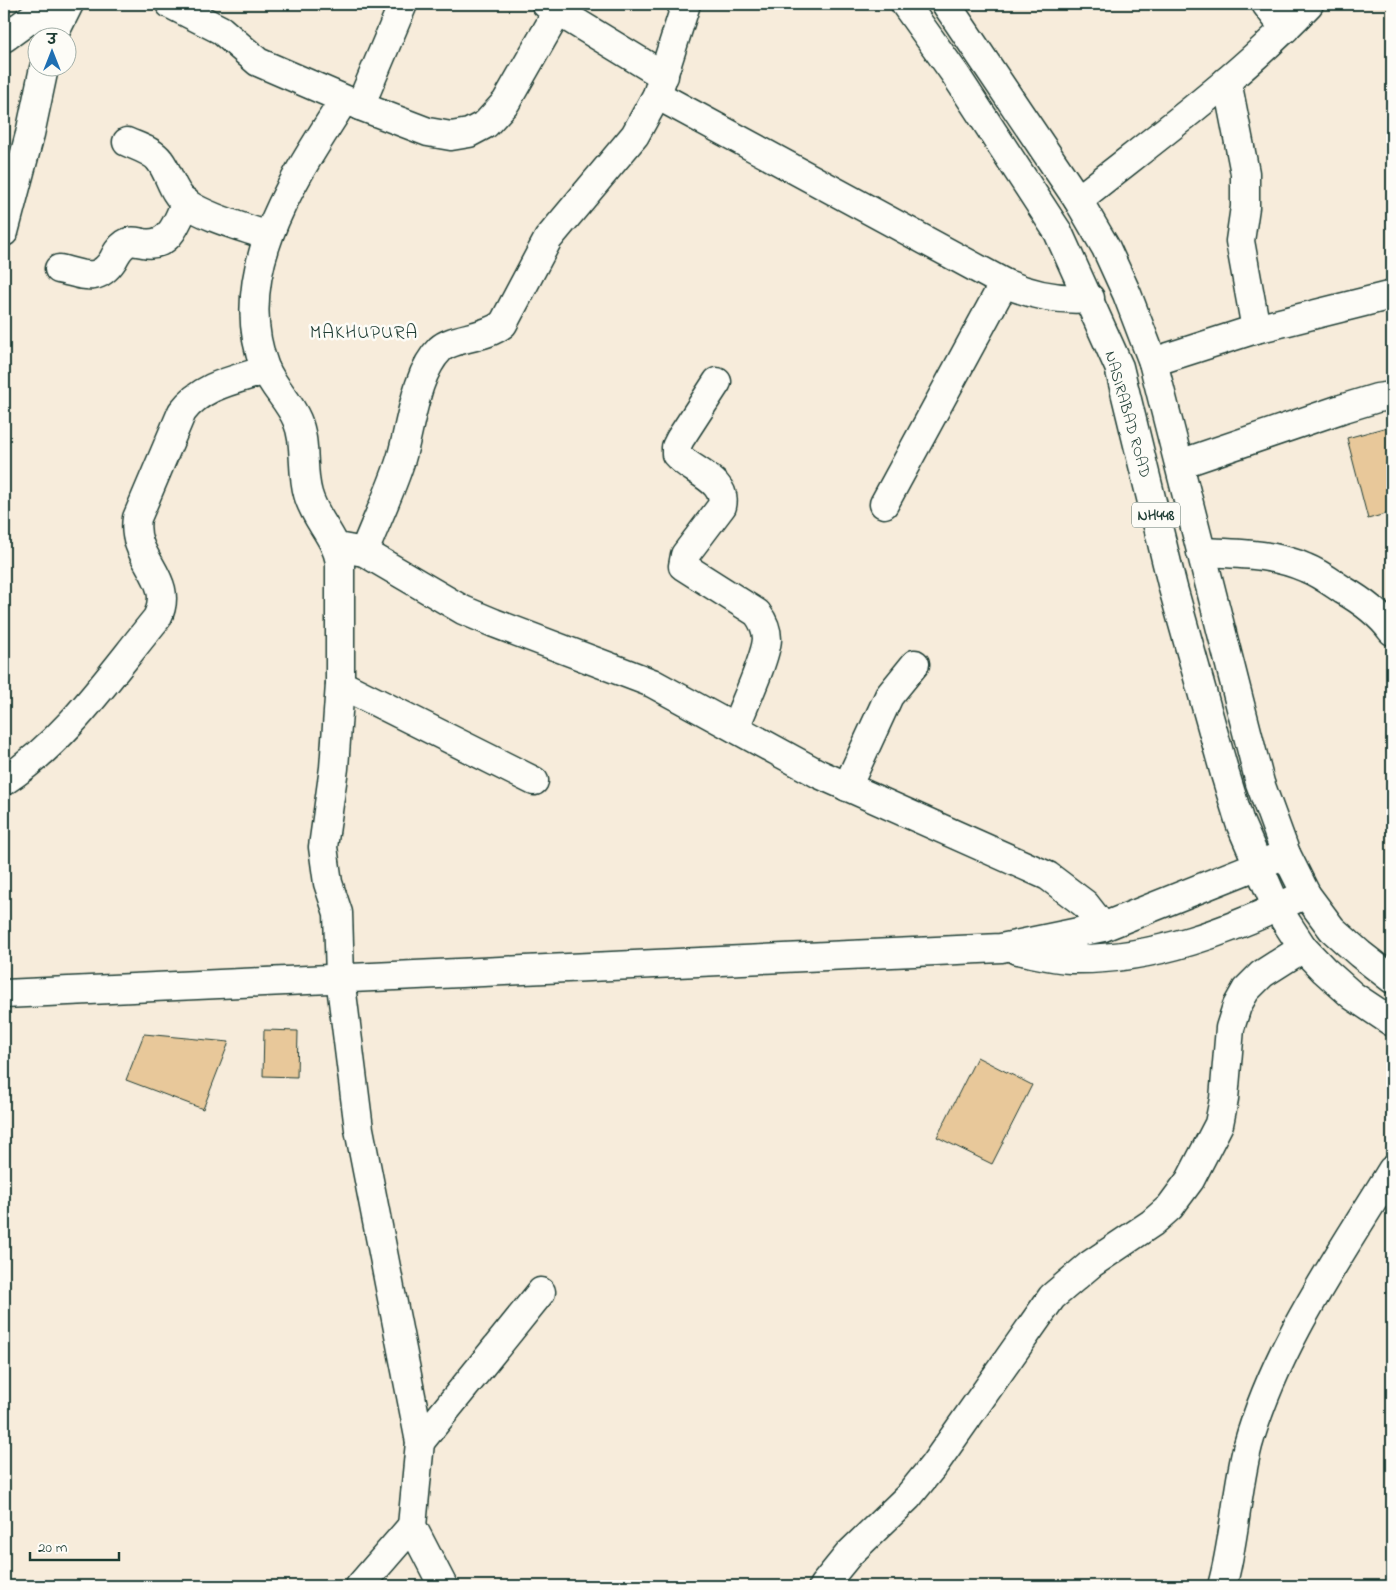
<svg xmlns="http://www.w3.org/2000/svg" width="1396" height="1590" font-family="'Indie Flower','Playpen Sans Deva',sans-serif">
  <style>
    .building { fill: #e8c89a; stroke: #1f3d34 }
    .lines { fill: none; stroke-linecap: round; stroke-linejoin: round }
    .minor-casing { stroke: #1f3d34; stroke-width: 31 }
    .secondary-casing { stroke: #1f3d34; stroke-width: 31 }
    .trunk-casing { stroke: #1f3d34; stroke-width: 31 }
    .minor { stroke: #fdfcf7; stroke-width: 28 }
    .secondary { stroke: #fdfcf7; stroke-width: 28 }
    .trunk { stroke: #fdfcf7; stroke-width: 28 }
    .labels { text-anchor: middle; stroke-width: 5; stroke-linejoin: round; paint-order: stroke }
    .shield { fill: #fdfcf7; stroke: #62766e; stroke-width: 1 }
    .shield-label { font-size: 15px; font-weight: bold; fill: #1f3d34 }
    .street-label { font-size: 16px; fill: #1f3d34; stroke: #fdfcf7 }
    .quarter-label { font-size: 19px; letter-spacing: 1px; fill: #1f3d34; stroke: #fdfcf7 }
  </style>
  <rect width="100%" height="100%" fill="#f7ecdb"/>
  <filter id="ink" filterUnits="userSpaceOnUse"><feTurbulence type="fractalNoise" baseFrequency=".02" numOctaves="2"/><feDisplacementMap in="SourceGraphic" scale="10" xChannelSelector="R" yChannelSelector="G"/><feConvolveMatrix kernelMatrix="1 2 1 2 8 2 1 2 1" color-interpolation-filters="sRGB"/></filter>
  <g filter="url(#ink)">
    <g class="building">
      <path d="M1391 426 1392 512 1368 519 1347 438Z"/>
      <path d="M264 1030 298 1031 297 1077 263 1076Z"/>
      <path d="M144 1034 229 1042 203 1109 126 1080Z"/>
      <path d="M977 1057 1032 1085 992 1164 937 1137Z"/>
    </g>
    <g class="lines">
      <defs>
        <g id="minor">
          <path d="M170 4 221 30 258 62 360 106 428 132 451 136 469 133 486 124 506 102 558 11"/>
          <path d="M546 4 664 76"/>
          <path d="M1266 4 1285 29"/>
          <path d="M4 38 37 14 46 4"/>
          <path d="M52 38 69 4"/>
          <path d="M1227 81 1245 173V207L1240 241 1256 329"/>
          <path d="M657 95 1004 283C1032 295 1059 301 1090 298"/>
          <path d="M344 100C295 177 228 272 265 368 273 387 289 401 297 420 307 443 301 470 308 494 315 520 335 535 340 562V684L334 768 323 847 328 883 338 913 340 977 359 1129 420 1442 412 1526 443 1586"/>
          <path d="M360 106 403 4"/>
          <path d="M127 142C138 147 153 151 160 161 170 174 172 193 186 203 208 218 243 227 268 236"/>
          <path d="M1078 200C1157 137 1240 77 1309 4"/>
          <path d="M4 232 30 134 44 68"/>
          <path d="M59 269C83 274 97 284 113 260 116 254 119 248 125 244 131 240 137 242 143 243 170 248 177 222 186 202"/>
          <path d="M1153 362 1256 329 1392 295"/>
          <path d="M717 382 680 439 676 447V454C690 471 728 480 722 506L685 555 683 566 757 613C763 621 767 629 767 639 766 658 743 707 735 728"/>
          <path d="M1180 464 1341 409 1377 398 1392 396"/>
          <path d="M884 504 1004 283"/>
          <path d="M337 547 364 552 463 610 494 623 652 683 819 774 1048 876 1085 904 1103 927"/>
          <path d="M364 552C376 521 391 491 401 459 411 426 415 374 440 349 453 337 484 339 503 324L548 239 635 135 657 95 686 4"/>
          <path d="M1201 552C1237 554 1273 553 1306 568 1319 573 1331 582 1343 590 1362 601 1379 613 1392 631"/>
          <path d="M340 684 534 781"/>
          <path d="M4 781C67 740 110 675 157 618 177 578 130 560 137 518L182 412C202 385 235 380 266 370"/>
          <path d="M847 787 889 696 915 664"/>
          <path d="M420 1442 541 1292"/>
          <path d="M360 1586 412 1526"/>
          <path d="M823 1586 849 1554 908 1497 934 1465 1052 1297 1091 1264 1152 1223 1170 1207 1190 1180 1219 1124 1224 1099 1230 1028 1237 1006 1246 990 1262 974 1303 948"/>
          <path d="M1222 1586C1235 1540 1236 1491 1248 1445 1276 1345 1339 1257 1392 1170"/>
        </g>
        <g id="secondary">
          <path d="M1017 950C1034 953 1052 958 1070 959 1154 961 1231 930 1306 894"/>
          <path d="M4 994 1001 948 1103 927 1286 854"/>
        </g>
        <g id="trunk">
          <path d="M905 4 955 74 1058 232 1119 367 1173 588 1225 774 1240 823 1277 908 1303 948 1324 970 1353 996 1392 1022"/>
          <path d="M946 4 1078 200 1106 248 1127 294 1153 362 1260 783 1286 854 1306 894 1332 929 1360 954 1392 979"/>
        </g>
      </defs>
      <use href="#minor" class="minor-casing"/>
      <use href="#secondary" class="secondary-casing"/>
      <use href="#trunk" class="trunk-casing"/>
      <use href="#minor" class="minor"/>
      <use href="#secondary" class="secondary"/>
      <use href="#trunk" class="trunk"/>
    </g>
  </g>
  <g class="labels">
    <rect class="shield" x="1132" y="502.5" width="48" height="25" rx="4"/>
    <g class="shield-label">
      <text x="1156" y="520">NH448</text>
    </g>
    <g class="street-label">
      <text transform="translate(1129 414) rotate(74)" y="6">NASIRABAD ROAD</text>
    </g>
    <g class="quarter-label">
      <text x="364" y="338">MAKHUPURA</text>
    </g>
  </g>
  <rect width="1396" height="1590" fill="none" stroke="#fdfcf7" stroke-width="20"/>
  <rect x="10" y="10" width="1376" height="1570" fill="none" stroke="#1f3d34" stroke-width="2" filter="url(#ink)"/>
  <g transform="translate(52 52)"><circle r="24" fill="#fdfcf7" stroke="#a4b0a9"/>
  <path d="M0-4L9 19L0 12L-9 19Z" fill="#1f6fb2"/>
  <text y="-8" font-size="14" font-weight="bold" text-anchor="middle" fill="#1f3d34">उ</text>
  </g>
  <path d="M30 1552v8h89v-8" fill="none" stroke="#1f3d34" stroke-width="2.5"/>
  <text x="38" y="1552" font-size="15" fill="#1f3d34" stroke="#fdfcf7" stroke-width="4" paint-order="stroke">20 m</text>
</svg>
